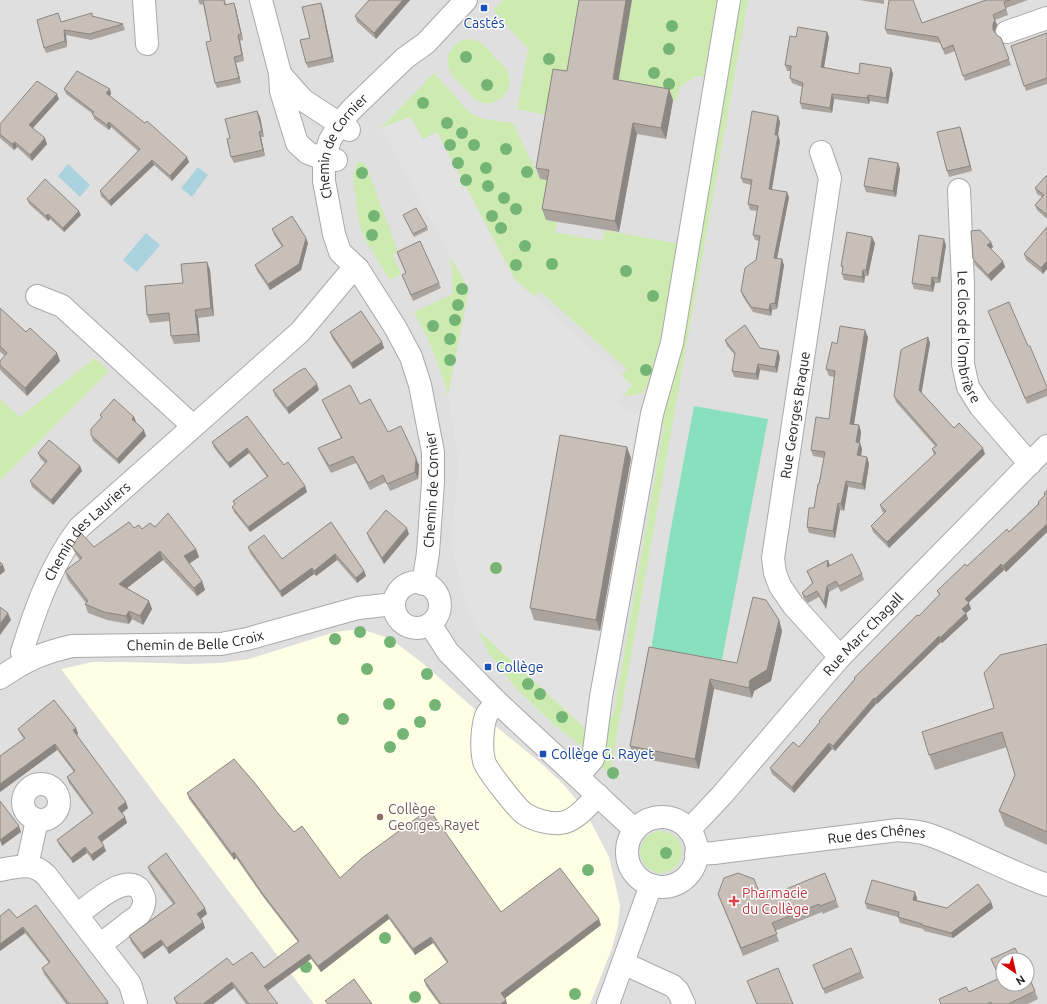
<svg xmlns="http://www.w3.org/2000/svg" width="1047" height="1004" font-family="Ubuntu,sans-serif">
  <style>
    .residential { fill: #e0dfdf; fill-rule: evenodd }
    .education { fill: #ffffe5 }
    .grass { fill: #cdebb0 }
    .pitch { fill: #88e0be }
    .parking { fill: #e2e2e2 }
    .water { fill: #aad3df }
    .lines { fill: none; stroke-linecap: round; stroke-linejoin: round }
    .minor-casing { stroke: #a9a9a9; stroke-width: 24 }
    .minor { stroke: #fff; stroke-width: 22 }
    .tree { fill: #74b475 }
    .wall { fill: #aba49e }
    .shaded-wall { fill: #8b8681 }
    .building { fill: #c7bfb8; stroke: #8b8681 }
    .transit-dot { fill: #1a4fb4; stroke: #fff; stroke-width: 1.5 }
    .education-dot { fill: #8d6e63; stroke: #fff; stroke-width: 1.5 }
    .health-dot { fill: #e0444e; stroke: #fff; stroke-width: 1.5 }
    .labels { text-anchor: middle; stroke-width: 3; stroke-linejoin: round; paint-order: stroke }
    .transit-label { font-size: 14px; fill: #164399; stroke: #fff; text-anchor: start }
    .street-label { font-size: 14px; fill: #222; stroke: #fff }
    .education-label { font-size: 14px; fill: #785e54; stroke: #fff; text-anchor: start }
    .health-label { font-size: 14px; fill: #be3a42; stroke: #fff; text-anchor: start }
  </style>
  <rect width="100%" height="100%" fill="#f2efe9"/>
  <path class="residential" d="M0 0H1047V1004H0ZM1003 960H1027V984H1003Z"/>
  <path class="education" d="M361 629 391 639 426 666 470 705 543 765 563 784 584 809 609 857 620 905 618 926 612 948 590 1004H314L61 669 93 662H123L189 664 221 663 249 659 335 632Z"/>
  <g class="grass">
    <path d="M503 0H585L571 83 551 116 517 109 528 49 493 10Z"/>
    <path d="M632 0H721L709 78 697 76 680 86 676 101 617 90Z"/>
    <path d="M737 0H748L610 774 598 764 607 717H613L664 425 658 423Z"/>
    <path d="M473 39 482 43 508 71 510 82 508 90 502 98 493 103H483L476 100 451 74 448 65V55L454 46 462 40Z"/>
    <path d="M434 73 470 113 484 119 513 123 540 179 553 181 546 220 557 222 555 232 602 241 605 230 679 244 663 341 652 380 642 393 629 396 623 395 632 385 622 376 627 369 540 291 533 297 514 278 437 132 423 140 410 117 381 128Z"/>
    <path d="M357 162 365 163 398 251 393 255 401 274 390 280 366 241 359 224 353 177Z"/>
    <path d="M451 257 469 290 448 396C440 366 429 339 414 312L453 294Z"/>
    <path d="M95 358 109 371 0 481V399L20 417Z"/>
    <path d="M478 630 587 730 588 751 554 725 515 687 488 652Z"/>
    <circle cx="661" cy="852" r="21"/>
  </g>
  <path class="pitch" d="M694 406 768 419 720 670 650 657 669 539Z"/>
  <path class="parking" d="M410 117 423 139 437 132 514 278 632 385 618 402 628 411 644 413 637 459 564 447 534 620 607 632 588 730 478 630 462 593 451 542 457 484V451L448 396 469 290 381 128Z"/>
  <g class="water">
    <path d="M68 164 90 185 80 197 58 176Z"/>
    <path d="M198 167 208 175 192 197 181 188Z"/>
    <path d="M146 233 160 245 137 272 123 260Z"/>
  </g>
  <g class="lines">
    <defs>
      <g id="minor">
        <path d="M144 0 147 44"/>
        <path d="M261 0 280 73 281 91 297 143 308 153 324 159 336 160"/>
        <path d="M1007 32 1047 18"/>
        <path d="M280 74 303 100 349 130"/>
        <path d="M821 152 830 178 773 558 775 573 780 586 793 605 840 657"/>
        <path id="s1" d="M959 190 963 284V364L968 387 980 406 1030 464"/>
        <path d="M37 296 62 306 193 426"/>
        <circle cx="417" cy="605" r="23"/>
        <path id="s2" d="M423 584 428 553 433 482V452L420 385 411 357 395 327 358 269 340 252 334 234 324 181V159L330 140 340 123 351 110 405 58 426 43 466 0"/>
        <path d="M430 624 448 652 497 702 635 830"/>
        <path id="s3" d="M27 661 22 652C36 607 51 565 79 528L300 332 347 276 358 269"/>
        <path id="s4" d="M0 678C26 660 42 653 72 646L221 644 247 639 358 608 394 604"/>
        <path d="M497 702C494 706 488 711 486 716 482 728 481 749 484 761 486 769 517 809 525 814 534 820 549 824 560 823 575 822 588 805 598 795"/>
        <path d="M578 776 593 759 601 697 652 414 672 343 729 0"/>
        <circle cx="41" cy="802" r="18"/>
        <circle cx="662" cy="852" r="35"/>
        <path id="s5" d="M689 830 722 795 840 657 1047 446"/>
        <path id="s6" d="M696 854 714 853 898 830C906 831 915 831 923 833 934 836 946 841 957 846 987 859 1016 874 1047 885"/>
        <path d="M27 866 37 820"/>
        <path d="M0 870C17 867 32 861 46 875L130 984 136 1004"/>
        <path d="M77 915C91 905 131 866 143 895 146 901 143 909 139 915 136 918 130 921 127 924 118 931 109 938 100 945"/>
        <path d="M623 963 673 986 678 991 684 1004"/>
        <path d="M608 1004 651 885"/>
      </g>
    </defs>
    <use href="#minor" class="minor-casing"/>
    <use href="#minor" class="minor"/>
  </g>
  <g class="tree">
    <circle cx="672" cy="26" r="6"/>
    <circle cx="669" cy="49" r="6"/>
    <circle cx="466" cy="57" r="6"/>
    <circle cx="549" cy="59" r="6"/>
    <circle cx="654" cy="73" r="6"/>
    <circle cx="669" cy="84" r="6"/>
    <circle cx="487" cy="85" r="6"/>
    <circle cx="423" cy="103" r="6"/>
    <circle cx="447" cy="123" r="6"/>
    <circle cx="462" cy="133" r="6"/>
    <circle cx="450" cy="145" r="6"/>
    <circle cx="474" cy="145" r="6"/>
    <circle cx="506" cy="149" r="6"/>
    <circle cx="458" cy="163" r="6"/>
    <circle cx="486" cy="168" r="6"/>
    <circle cx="527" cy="172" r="6"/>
    <circle cx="362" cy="173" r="6"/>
    <circle cx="466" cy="180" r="6"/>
    <circle cx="488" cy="186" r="6"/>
    <circle cx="504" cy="198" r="6"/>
    <circle cx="516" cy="209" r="6"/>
    <circle cx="374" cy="216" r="6"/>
    <circle cx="492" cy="216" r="6"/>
    <circle cx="501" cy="228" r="6"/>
    <circle cx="372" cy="235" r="6"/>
    <circle cx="525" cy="246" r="6"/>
    <circle cx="552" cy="264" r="6"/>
    <circle cx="516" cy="265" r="6"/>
    <circle cx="626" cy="271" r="6"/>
    <circle cx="462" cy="289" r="6"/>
    <circle cx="653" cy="296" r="6"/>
    <circle cx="458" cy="305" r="6"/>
    <circle cx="455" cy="320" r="6"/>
    <circle cx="433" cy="326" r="6"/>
    <circle cx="450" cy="339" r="6"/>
    <circle cx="450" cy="360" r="6"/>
    <circle cx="646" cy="370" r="6"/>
    <circle cx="496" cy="568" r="6"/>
    <circle cx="360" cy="632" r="6"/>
    <circle cx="335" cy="639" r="6"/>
    <circle cx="390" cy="642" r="6"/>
    <circle cx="367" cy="669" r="6"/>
    <circle cx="427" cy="674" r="6"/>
    <circle cx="528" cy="684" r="6"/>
    <circle cx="540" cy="694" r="6"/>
    <circle cx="389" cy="704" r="6"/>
    <circle cx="435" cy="705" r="6"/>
    <circle cx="562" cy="717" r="6"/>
    <circle cx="343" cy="719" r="6"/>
    <circle cx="420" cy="722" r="6"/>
    <circle cx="403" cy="734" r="6"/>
    <circle cx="390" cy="747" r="6"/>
    <circle cx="613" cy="773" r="6"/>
    <circle cx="666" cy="853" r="6"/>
    <circle cx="588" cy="870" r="6"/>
    <circle cx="385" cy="938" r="6"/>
    <circle cx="306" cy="967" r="6"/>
    <circle cx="575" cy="994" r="6"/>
    <circle cx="415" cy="997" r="6"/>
  </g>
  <g class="wall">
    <path d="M198 0H225L226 5 236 9 243 40 240 41 244 61 236 63 241 83 217 88 215 83 211 41 203 4 200 5Z"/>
    <path d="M369 0H410L376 39 357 22 355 16Z"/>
    <path d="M859 0H884V4Z"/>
    <path d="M986 0H1028L1006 8 1008 15 995 20 997 25 995 30V33L997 35 1001 38 1011 65 965 81 955 51 945 55 940 43 887 34 885 29 922 23Z"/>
    <path d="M323 9 334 62 308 68 306 63 310 38Z"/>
    <path d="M93 17 123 24 125 30 91 40 66 35 67 47 46 53 44 48 61 22Z"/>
    <path d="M827 32 829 37 824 68 859 74 891 68 893 74 888 104 870 101 869 104 834 99 832 113 802 109 800 103 802 87 792 83 790 78 791 71H787L785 65 796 37Z"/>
    <path d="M1047 33V84L1026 91 1011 46Z"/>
    <path d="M618 80 669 89 673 100 666 139 637 134 619 232 546 220 542 209 547 180 540 179 536 168Z"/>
    <path d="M64 89H110L111 94 110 96 189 162 172 181 154 165 111 206 101 196 100 191 138 151 111 127 109 130 94 119 93 114 66 94Z"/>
    <path d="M59 99 33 128 47 144 32 161 17 147 14 150 0 138V124Z"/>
    <path d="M257 111 260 117 264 137H261L265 156 234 163 231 157 230 138Z"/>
    <path d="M778 116 780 122 778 135 780 141 772 189 789 197 777 258 784 265 777 309 772 310 771 316 753 312 743 297 741 291 756 260 759 241 755 240 753 235 757 211 750 210 748 204 751 185 743 183 741 178Z"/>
    <path d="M960 127 972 171 949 177 947 171Z"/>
    <path d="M898 163 900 169 896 197 866 192 864 186Z"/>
    <path d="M1047 175V219L1037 210 1035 205 1042 197 1037 194 1035 188Z"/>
    <path d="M27 199 81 215 64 232 50 219 48 221 29 204Z"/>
    <path d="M403 215 427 227 428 230 414 237Z"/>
    <path d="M1047 227 1043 274 1026 260 1024 254Z"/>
    <path d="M272 229 308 243 301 270 270 290 257 271 255 265 282 247 274 235Z"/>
    <path d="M991 242 993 247 991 249 1005 267 991 281 975 265 973 259Z"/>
    <path d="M875 243 868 276H865L864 283 844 280 842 274 843 269 841 266Z"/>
    <path d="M946 245 940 283H935L933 292 914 289 912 283Z"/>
    <path d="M397 252 439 283 441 288 413 301 402 275 406 274Z"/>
    <path d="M207 262 210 270 214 316 198 318 200 342 174 344 171 336 170 321 150 323 147 315 183 283Z"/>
    <path d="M0 308 26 332 57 353 60 361 27 396 1 371 0 369V361L5 356 0 352Z"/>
    <path d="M988 311 1028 346 1047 387V396L1027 404Z"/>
    <path d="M330 332 382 342 384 348 353 369 332 338Z"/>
    <path d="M868 337 854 424 859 425 861 432 860 443 862 449 861 456 867 457 869 464 865 490 848 487 844 511 840 510 835 538 809 533 807 527 814 508 824 458 813 456 811 450 829 419 834 377 829 376 826 369 837 344Z"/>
    <path d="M928 337 930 343 921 393 954 428 985 454 889 548 873 532 871 526 884 513 882 511 880 505 934 455 932 449 935 446 896 402 894 396Z"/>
    <path d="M725 340 760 348 778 351 780 357 777 373 760 370 758 380 734 377 732 371 735 355 727 346Z"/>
    <path d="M273 390H319L289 414 275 396Z"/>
    <path d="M322 400 360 404 388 432 419 465 418 479 390 491 386 482 370 490 356 463 331 473 321 455 318 448 341 438 325 407Z"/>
    <path d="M100 415 134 417 136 422 146 436 119 464 93 441 91 435 101 418Z"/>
    <path d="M247 416 284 465 305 486 307 492 250 532 234 512 232 507 234 505 233 501 267 477 249 453 230 468 214 448 212 442Z"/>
    <path d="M38 453 80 466 82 471 53 505 32 487 30 481 45 463 40 458Z"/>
    <path d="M631 458 600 631 534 620 530 608Z"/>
    <path d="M1047 490V532L1006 572 1004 570 968 603 971 609 966 613 968 619 942 643 941 642 877 704H876L835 751 832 749 794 793 772 774 770 768 799 747 820 723 819 721 855 679 854 678 919 616 939 595 937 591 1009 532 1038 504V502L1045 496 1044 493Z"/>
    <path d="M331 522 364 571 366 576 357 583 337 560 316 576 314 574 282 597 250 553 248 547 282 559Z"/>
    <path d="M155 527 196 549 199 557 189 564 202 581 205 590 197 596 163 560 127 588 149 601 152 609 143 625 132 619 129 624 107 620 88 613 85 604 86 603 68 580 65 571 80 560 76 555 72 547H94L134 528 142 529Z"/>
    <path d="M367 533 409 534 384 564 369 539Z"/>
    <path d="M828 560 830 566 862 574 864 580 841 592 838 587 829 592 826 609 819 597 808 603 804 599 802 593 812 583 807 571Z"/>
    <path d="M779 620 782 631 771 681 754 691 752 698 714 689 699 769 634 757 630 746 649 647 737 663Z"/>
    <path d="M1047 644V845L1005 826 999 811 1015 775 1007 747 935 770 929 755 994 708Z"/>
    <path d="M76 728 78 734 77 735 128 808 122 813 127 823 102 842 106 851 93 861 87 853 73 863 59 845 57 840 92 814 69 783 67 777 74 772 57 750 0 792V756L24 739 21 735 18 729Z"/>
    <path d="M187 793 277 812 294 832 340 878 501 912 601 925 505 998 507 1004H439L426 986 424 980 447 963 433 943 415 955 389 919 321 972 311 959 267 991 278 1004H246L234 988 213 1004H176L174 998 233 965 264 968 298 942 264 898 236 858 234 860 189 799Z"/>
    <path d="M148 867 207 914 201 919 203 922 205 928 169 954 163 945 144 959 131 942 129 936 173 904 150 873Z"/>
    <path d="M718 894 762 899 836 900 839 907 823 914 822 912 775 931 779 941 743 956Z"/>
    <path d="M917 898V900L947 908 991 902 993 908 953 938 924 931 923 929 900 923 898 917 867 909 865 903Z"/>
    <path d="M0 916 17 918 108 1002 109 1004H66L44 974 42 968 49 963 25 933 0 951Z"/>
    <path d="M991 959 1035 991 1038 999 1028 1004H941L939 999 969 992 999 978Z"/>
    <path d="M813 965 861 972 864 978 825 994Z"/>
  </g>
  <g class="shaded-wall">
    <path d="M403 0H410L376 39 374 33Z"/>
    <path d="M626 0H632L617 90 613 79Z"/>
    <path d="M234 3 236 9 243 40 241 34Z"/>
    <path d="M321 3 323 9 334 62 332 57Z"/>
    <path d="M993 15 997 25 995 30V36L993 30Z"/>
    <path d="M64 30 66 35 67 47 65 41Z"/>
    <path d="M827 32 829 37 823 73 821 67Z"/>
    <path d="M238 35 240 41 244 61 242 55Z"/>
    <path d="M234 57 236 63 241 83 239 78Z"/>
    <path d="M891 68 893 74 888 104 886 98Z"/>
    <path d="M110 89 111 94 108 98 106 93Z"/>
    <path d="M669 89 673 100 666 139 661 128Z"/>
    <path d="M57 94 59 99 31 130 29 125Z"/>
    <path d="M832 94 834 99 832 113 830 108Z"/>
    <path d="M868 95 870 101 869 104 867 98Z"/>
    <path d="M257 111 260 117 264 137 262 131Z"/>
    <path d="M778 116 780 122 777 140 775 135Z"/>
    <path d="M109 122 111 127 109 130 107 125Z"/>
    <path d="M633 123 637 134 619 232 615 221Z"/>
    <path d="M960 127 962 132 972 171 970 166Z"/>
    <path d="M259 132 261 137 265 156 263 150Z"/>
    <path d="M778 135 780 141 771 194 769 189Z"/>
    <path d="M45 138 47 144 32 161 30 155Z"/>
    <path d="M15 142 17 147 14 150 12 144Z"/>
    <path d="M187 157 189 162 172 181 170 176Z"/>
    <path d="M152 160 154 165 111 206 109 201Z"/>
    <path d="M898 163 900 169 896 197 893 191Z"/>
    <path d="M787 192 789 197 776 264 774 258Z"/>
    <path d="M79 211 81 215 64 232 63 228Z"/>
    <path d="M48 214 50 219 48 221 46 216Z"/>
    <path d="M872 237 875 243 868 276 866 270Z"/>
    <path d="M306 238 308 243 301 270 270 290 268 284Z"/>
    <path d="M944 239 946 245 940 283 938 278Z"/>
    <path d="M991 242 993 247 989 251 987 245Z"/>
    <path d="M782 259 784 265 777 309 775 303Z"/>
    <path d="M1003 261 1005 267 991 281 988 275Z"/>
    <path d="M1047 261V269L1043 274 1041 268Z"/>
    <path d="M207 262 210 270 214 316 211 308Z"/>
    <path d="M863 270 865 276 864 283 862 277Z"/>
    <path d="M932 277 935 283 933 292 931 286Z"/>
    <path d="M770 304 772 310 771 316 769 310Z"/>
    <path d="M195 310 198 318 200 342 198 334Z"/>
    <path d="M865 330 868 337 853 430 850 424Z"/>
    <path d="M928 337 930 343 921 396 919 390Z"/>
    <path d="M382 342 384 348 353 369 351 363Z"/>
    <path d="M778 351 780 357 777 373 775 367Z"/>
    <path d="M57 353 60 361 27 396 25 388Z"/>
    <path d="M758 364 760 370 758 380 756 374Z"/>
    <path d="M317 384 319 390 289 414 287 408Z"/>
    <path d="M134 417 136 422 132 419Z"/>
    <path d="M859 425 861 432 859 449 856 442Z"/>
    <path d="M144 430 146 436 119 464 117 459Z"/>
    <path d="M860 443 862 449 860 462 857 455Z"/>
    <path d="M627 447 631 458 600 631 596 620Z"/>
    <path d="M247 448 249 453 230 468 228 463Z"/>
    <path d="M983 448 985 454 889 548 887 542Z"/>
    <path d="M867 457 869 464 865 490 862 484Z"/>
    <path d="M416 458 419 465 418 479 415 472Z"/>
    <path d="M80 466 82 471 53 505 51 500Z"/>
    <path d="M846 481 848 487 844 511 841 504Z"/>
    <path d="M305 486 307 492 250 532 248 527Z"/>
    <path d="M838 503 840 510 835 538 833 531Z"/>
    <path d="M1047 524V532L1006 572 1003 566Z"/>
    <path d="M407 528 409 534 384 564 382 558Z"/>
    <path d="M196 549 199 557 187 565 184 556Z"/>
    <path d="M160 551 163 560 122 592 119 584Z"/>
    <path d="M335 554 337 560 316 576 314 571Z"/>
    <path d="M828 560 830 566 827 567Z"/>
    <path d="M1001 564 1004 570 967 604 965 599Z"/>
    <path d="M3 565 5 571 0 575V567Z"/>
    <path d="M312 568 314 574 282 597 280 591Z"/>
    <path d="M364 571 366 576 357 583 356 578Z"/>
    <path d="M202 581 205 590 197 596 194 588Z"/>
    <path d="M827 586 829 592 826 609 824 603Z"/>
    <path d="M149 601 152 609 143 625 140 616Z"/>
    <path d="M969 603 971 609 964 615 962 609Z"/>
    <path d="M129 611 132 619 129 624 126 616Z"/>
    <path d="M8 613 11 620 0 635V624Z"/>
    <path d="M966 613 968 619 942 643 940 638Z"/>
    <path d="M779 620 782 631 771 681 754 691 752 698 749 688 750 680Z"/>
    <path d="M939 636 941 642 877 704 875 699Z"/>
    <path d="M710 679 714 689 699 769 695 759Z"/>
    <path d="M874 698 876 704 835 751 833 746Z"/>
    <path d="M76 728 78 734 75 736 73 730Z"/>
    <path d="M829 743 832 749 794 793 792 787Z"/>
    <path d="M55 744 57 750 0 792V784Z"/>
    <path d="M126 802 128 808 121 814 118 808Z"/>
    <path d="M125 817 127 823 100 843 98 837Z"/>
    <path d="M19 826 21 832 2 846 0 840Z"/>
    <path d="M104 846 106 851 93 861 91 855Z"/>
    <path d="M85 847 87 853 73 863 71 858Z"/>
    <path d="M234 852 236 858 234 860 232 854Z"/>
    <path d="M915 892 917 898 915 905 913 900Z"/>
    <path d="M991 902 993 908 953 938 951 933Z"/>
    <path d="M205 908 207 914 199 920 197 914Z"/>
    <path d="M387 914 389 919 321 972 318 966Z"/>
    <path d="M599 919 601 925 504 999 501 993Z"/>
    <path d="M203 922 205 928 169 954 167 948Z"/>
    <path d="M23 927 25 933 0 951V944Z"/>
    <path d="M431 937 433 943 415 955 413 949Z"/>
    <path d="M161 940 163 945 144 959 142 953Z"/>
    <path d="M309 954 311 959 266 992 264 986Z"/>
    <path d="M232 982 234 988 213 1004H203Z"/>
    <path d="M506 1000 507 1004H501Z"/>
  </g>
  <g class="building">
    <path d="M203 0H224L225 5 234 3 241 34 238 35 242 55 234 57 239 78 215 83 206 42 211 41Z"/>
    <path d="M369 0H403L374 33 355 16Z"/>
    <path d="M579 0H626L613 79 669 89 661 128 633 123 615 221 542 209 549 170 536 168 553 69 567 71Z"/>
    <path d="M889 0H913L922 23 986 0H1010L1004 2 1006 9 993 15 995 20 993 24V30L997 35 1001 38 1009 59 963 76 953 45 943 49 938 37 885 29Z"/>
    <path d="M321 3 332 57 306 63 300 40 310 38 302 7Z"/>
    <path d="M58 13 61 22 92 13V16L123 24 89 34 64 30 65 41 44 48 37 20Z"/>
    <path d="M798 27 827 32 821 67 859 74 860 63 891 68 886 98 868 95 867 98 832 94 830 108 800 103 803 83 790 78 791 66 785 65 790 36 796 37Z"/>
    <path d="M1047 33V78L1024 86 1011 46Z"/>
    <path d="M77 71 110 89 106 93 145 123 147 121 187 157 170 176 152 160 109 201 100 191 140 149 109 122 107 125 92 114 94 112 64 89Z"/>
    <path d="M37 81 57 94 29 125 45 138 30 155 15 142 12 144 0 134V124Z"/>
    <path d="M257 111 262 131 259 132 263 150 231 157 227 139 230 138 225 119Z"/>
    <path d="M752 111 778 116 775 135H778L769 189 787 192 774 258 782 259 775 303 770 304 769 310 751 307 741 291 745 268 756 260 760 236 753 235 758 206 748 204 752 180 741 178Z"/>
    <path d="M960 127 970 166 947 171 937 132Z"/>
    <path d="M869 158 898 163 893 191 864 186Z"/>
    <path d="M1047 175V215L1035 205 1044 195 1035 188Z"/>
    <path d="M45 179 79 211 63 228 48 214 46 216 27 199Z"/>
    <path d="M416 208 427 227 413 234 403 215Z"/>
    <path d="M292 216 306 238 299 264 268 284 255 265 283 246 272 229Z"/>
    <path d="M1047 227V261L1041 268 1024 254Z"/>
    <path d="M980 230 991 242 987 245 1003 261 988 275 973 259 971 231Z"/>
    <path d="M847 232 872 237 866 270H863L862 277 842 274 843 266H841Z"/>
    <path d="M919 235 944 239 938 278 932 277 931 286 912 283Z"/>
    <path d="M420 241 439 283 411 295 402 275 406 273 397 252Z"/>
    <path d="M207 262 211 308 195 310 198 334 171 336 169 313 147 315 145 286 183 283 181 264Z"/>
    <path d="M1009 302 1028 346H1030L1047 387V389L1025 398 988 311Z"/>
    <path d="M0 308 26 332 30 328 57 353 25 388 0 365V361L7 353 0 346Z"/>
    <path d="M361 311 382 342 351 363 330 332Z"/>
    <path d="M745 325 760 348 778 351 775 367 758 364 756 374 732 371 735 353 725 340Z"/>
    <path d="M840 326 865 330 850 424 859 425 856 442 860 443 857 455 867 457 862 484 846 481 841 504 838 503 833 531 807 527 809 508H814L818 484H819L825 452 811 450 816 417 829 419 835 371 826 369 832 342 837 344Z"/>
    <path d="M928 337 919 390 954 428 959 423 983 448 887 542 871 526 886 511 880 505 936 453 932 449 937 445 894 396 901 350 904 348Z"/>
    <path d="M305 368 317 384 287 408 273 390 299 371Z"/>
    <path d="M350 385 360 404 370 399 388 432 401 426 416 458 415 472 387 484 383 475 368 483 353 456 329 466 318 448 342 438 322 400Z"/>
    <path d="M114 399 134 417 132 419 144 430 117 459 91 435V429L102 417 100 415Z"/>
    <path d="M247 416 284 465 288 462 305 486 248 527 232 507 235 504 233 501 268 476 247 448 228 463 212 442Z"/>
    <path d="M560 435 627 447 596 620 530 608Z"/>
    <path d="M49 440 80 466 51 500 30 481 47 461 38 453Z"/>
    <path d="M1047 490V524L1003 566 1001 564 965 599 969 603 962 609 966 613 940 638 939 636 875 699 874 698 833 746 829 743 792 787 770 768 793 742 799 747 820 722 819 721 855 679 854 678 917 615 919 616 940 594 937 591 965 564 967 566 1007 529 1009 532 1039 504 1038 502 1045 495 1044 493Z"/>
    <path d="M386 510 407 528 382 558 367 533Z"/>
    <path d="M168 513 196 549 184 556 202 581 194 588 160 551 119 584 149 601 140 616 129 611 126 616 104 612 85 604 88 601 65 571 82 558 72 547 81 533 94 547 129 522 134 528 139 525 142 529 150 523 155 527Z"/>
    <path d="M331 522 364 571 356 578 335 554 314 571 312 568 280 591 248 547 264 535 282 559Z"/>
    <path d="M852 554 862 574 839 586 836 581 827 586 824 603 817 591 806 597 802 593 813 583 807 571 828 560 827 567Z"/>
    <path d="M0 562 3 565 0 567Z"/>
    <path d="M753 597 766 600 779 620 767 670 750 680 749 688 710 679 695 759 630 746 649 647 737 663Z"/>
    <path d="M0 607 8 613 0 624Z"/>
    <path d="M1047 644V832L999 811 1015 775 1002 732 929 755 922 732 994 708 984 673 1000 655Z"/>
    <path d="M54 700 76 728 73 730 126 802 118 808 125 817 98 837 104 846 91 855 85 847 71 858 57 840 93 813 67 777 75 771 55 744 0 784V756L25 738 18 729Z"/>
    <path d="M234 759 254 782 277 812 294 832 302 826 340 878 362 858 429 809 501 912 560 868 599 919 501 993 506 1000 501 1004H441L424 980 448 962 431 937 413 949 387 914 318 966 309 954 264 986 278 1004H249L232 982 203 1004H178L174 998 227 958 233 965 252 952 264 968 299 941 262 893 234 852 232 854 187 793Z"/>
    <path d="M0 801 19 826 0 840Z"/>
    <path d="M166 853 205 908 197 914 203 922 167 948 161 940 142 953 129 936 175 903 148 867Z"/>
    <path d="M738 873 754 879 762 899 825 873 836 900 820 906 819 904 772 923 777 934 741 948 718 894 724 878Z"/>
    <path d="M872 880 915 892 913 900 947 908 978 884 991 902 951 933 922 925V924L898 917 899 912 865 903Z"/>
    <path d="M36 905 108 1002 105 1004H69L42 968 50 962 23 927 0 944V916L9 909 17 918Z"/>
    <path d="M851 948 861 972 823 989 813 965Z"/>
    <path d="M1015 948 1021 960H1003V984H1027V973L1035 991 1008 1004H991V1002L987 1004H941L939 999 966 987 969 992 1000 978 991 959Z"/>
    <path d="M778 968 793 1004H757L747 981Z"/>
    <path d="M354 979 372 1004H328L325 1001Z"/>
  </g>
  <g class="transit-dot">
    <rect x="480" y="4" width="8" height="8" rx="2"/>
    <rect x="484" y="663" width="8" height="8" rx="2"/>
    <rect x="539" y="750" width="8" height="8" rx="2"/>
  </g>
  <circle class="education-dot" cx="380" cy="817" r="4"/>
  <path class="health-dot" d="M732 895h4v4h4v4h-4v4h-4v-4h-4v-4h4z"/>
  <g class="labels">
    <g class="transit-label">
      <text x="484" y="28" text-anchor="middle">Castés</text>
      <text x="496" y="672">Collège</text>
      <text x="551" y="759">Collège G. Rayet</text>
    </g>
    <g class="street-label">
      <text dy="5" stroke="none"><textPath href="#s2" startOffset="471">Chemin de Cornier</textPath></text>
      <text dy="5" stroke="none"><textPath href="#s1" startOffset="148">Le Clos de l'Ombrière</textPath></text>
      <text transform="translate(795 415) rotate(-81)" y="5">Rue Georges Braque</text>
      <text dy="5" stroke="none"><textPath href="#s2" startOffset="95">Chemin de Cornier</textPath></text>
      <text dy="5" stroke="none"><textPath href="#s3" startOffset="150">Chemin des Lauriers</textPath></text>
      <text dy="5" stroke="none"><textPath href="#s5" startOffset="262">Rue Marc Chagall</textPath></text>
      <text dy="5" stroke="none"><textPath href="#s4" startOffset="203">Chemin de Belle Croix</textPath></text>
      <text dy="5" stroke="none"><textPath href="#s6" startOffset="182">Rue des Chênes</textPath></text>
    </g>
    <g class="education-label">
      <text x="388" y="814">Collège<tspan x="388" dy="16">Georges Rayet</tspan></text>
    </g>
    <g class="health-label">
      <text x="742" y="898">Pharmacie<tspan x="742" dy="16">du Collège</tspan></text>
    </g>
  </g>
  <g transform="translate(1015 972) rotate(146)"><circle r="19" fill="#ffffff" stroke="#a7a7a7"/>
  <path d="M0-3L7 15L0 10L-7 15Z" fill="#d40000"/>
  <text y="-6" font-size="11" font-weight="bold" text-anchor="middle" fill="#222222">N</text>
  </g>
</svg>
